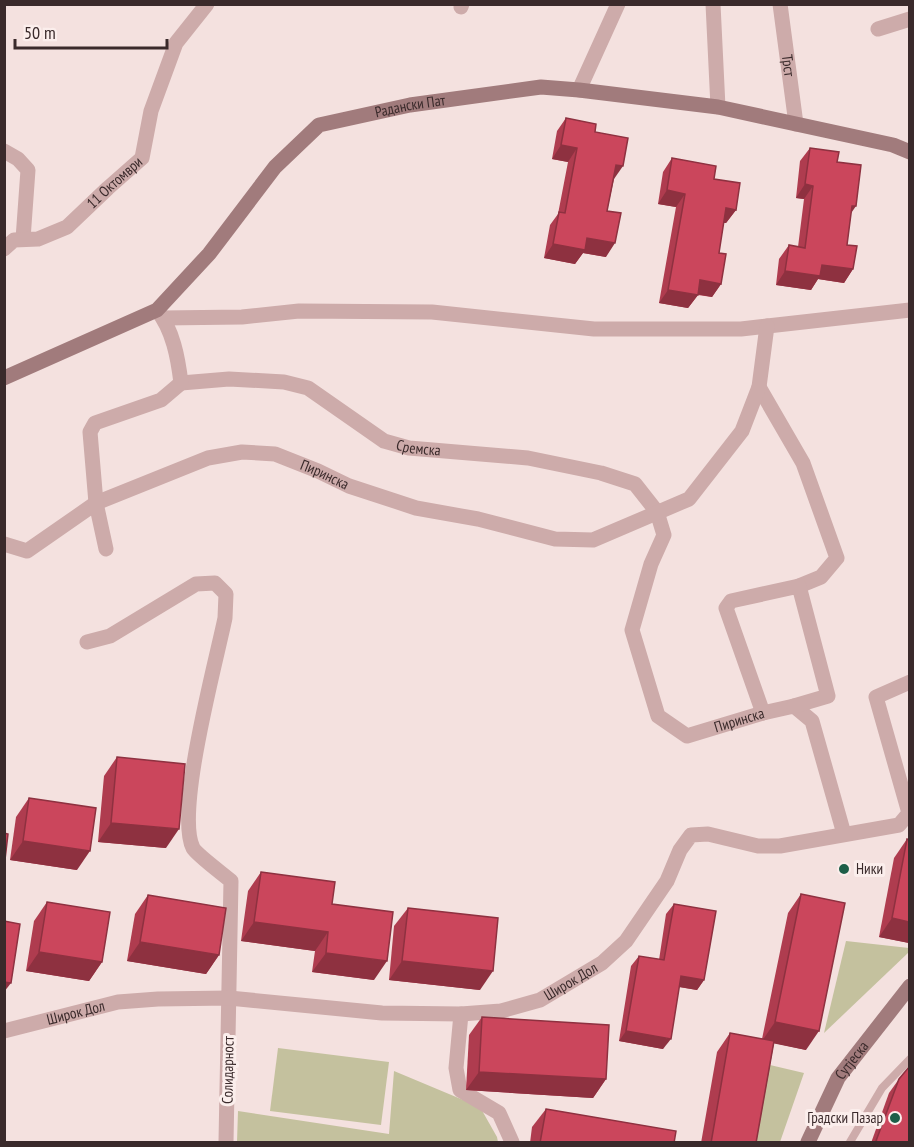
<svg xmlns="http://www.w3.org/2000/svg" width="914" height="1147" font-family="'PT Sans Narrow',sans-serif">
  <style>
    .green { fill: #c4c19e }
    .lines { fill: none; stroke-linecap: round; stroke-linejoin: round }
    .lane { stroke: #cdabaa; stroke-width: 8 }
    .street { stroke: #cdabaa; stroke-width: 15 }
    .secondary { stroke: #a17b7c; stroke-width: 15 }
    .wall { fill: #af3c4f }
    .shaded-wall { fill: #8e3140 }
    .building { fill: #cb465c; stroke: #8e3140; stroke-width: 1.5 }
    .poi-dot { fill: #1d5e48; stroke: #fbeeec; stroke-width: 2 }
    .labels { text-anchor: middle; stroke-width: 6; stroke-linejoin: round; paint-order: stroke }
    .street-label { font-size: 15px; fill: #3a2a2b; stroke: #fbeeec }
    .poi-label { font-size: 15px; fill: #3a2a2b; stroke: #fbeeec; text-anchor: start }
  </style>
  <rect width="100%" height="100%" fill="#f4e1df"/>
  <g class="green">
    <path d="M846 941 909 948V952L824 1033Z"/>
    <path d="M278 1048 389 1062 381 1125 270 1111Z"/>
    <path d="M770 1065 804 1073 780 1142H754Z"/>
    <path d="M394 1071 480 1107 497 1137 498 1142H237L238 1111 389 1134Z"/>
  </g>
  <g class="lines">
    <path class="lane" d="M850 1142 882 1088 910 1059"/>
    <g class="street">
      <path d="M713 4 718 107"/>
      <path id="s1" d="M780 4 796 124"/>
      <path d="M461 7 462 4"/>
      <path d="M878 29 910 19"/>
      <path d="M579 90 618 4"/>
      <path d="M4 151 18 159 28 170 23 239"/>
      <path id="s2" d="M4 249 14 240 38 239 67 227 108 188 142 158 151 111 176 43 207 4"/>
      <path d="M163 318 242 317 299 311 432 312 594 329H741L910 310"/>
      <path id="s3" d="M181 383 229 379 284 382 308 388 384 441 409 448 528 458 601 473 635 484 657 512 664 535 651 564 632 630 658 716 687 736 763 713 794 706 812 721 844 834"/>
      <path d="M759 387 803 463 837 558 821 577 799 586"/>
      <path id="s4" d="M4 544 27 551 96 503 208 458 242 452 275 454 318 471 349 486 416 508 478 519 555 539 593 540 689 499 742 431 759 387 767 326"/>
      <path d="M106 549 96 503 90 432 95 423 161 400 181 383C178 358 173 330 157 310"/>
      <path d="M87 642 110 636 196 584 215 583 226 594 225 618C216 662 175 812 193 848 197 855 223 874 231 881L226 1142"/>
      <path d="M763 713 726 608 731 601 799 586 828 696 794 706"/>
      <path d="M461 1014 456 1068 460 1090 499 1113 512 1142"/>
      <path id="s5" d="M4 1031 118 1002 158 999 229 998 382 1013 461 1014 501 1011 540 1000 602 963 626 941 667 881 680 850 691 835 708 834 758 846H780L899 825 909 813 876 697 910 682"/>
    </g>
    <g class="secondary">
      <path id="s6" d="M4 378 157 310 209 254 275 167 319 125 410 105 541 87 579 90 718 107 893 145 910 152"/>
      <path id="s7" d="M808 1142 838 1078 910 986"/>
    </g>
  </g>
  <g class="wall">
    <path d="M566 118 595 132 614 179 607 211 606 257 583 253 575 264 544 258 550 225 558 214 568 162 552 159 557 131Z"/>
    <path d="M810 148 837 162 851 214 847 245 853 269 844 283 818 279 811 290 776 285 779 259 789 245 798 247 804 199 796 198 800 161Z"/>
    <path d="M672 158 714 179 736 210 726 223H723L719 253 721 284 712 297 698 295 688 308 659 303 676 207 658 204 663 172Z"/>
    <path d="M117 757 166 848 98 842 104 776Z"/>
    <path d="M29 798 77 870 10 860 16 817Z"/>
    <path d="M907 839 909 840V943L879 937 894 858Z"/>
    <path d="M261 872 332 904 374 980 312 972 315 951 241 941 248 891Z"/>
    <path d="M801 894 806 1050 774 1043 756 1143H701L717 1052 730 1033 762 1039 788 913Z"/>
    <path d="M148 895 219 955 206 974 127 961 135 914Z"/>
    <path d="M47 902 102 962 89 981 26 971 34 921Z"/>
    <path d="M674 904 704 980 697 990 679 987 663 1049 619 1041 631 966 639 956 659 960 666 914Z"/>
    <path d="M408 908 480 990 389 980 394 926Z"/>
    <path d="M482 1017 606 1079 593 1098 466 1090 469 1035Z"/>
    <path d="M899 1079 909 1143H871L889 1093Z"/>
    <path d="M546 1109 674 1143H530L532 1127Z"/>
  </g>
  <g class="shaded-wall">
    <path d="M561 145 577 148 568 162 552 159Z"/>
    <path d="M616 165 623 166 614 179 607 178Z"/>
    <path d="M805 184 813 186 804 199 796 198Z"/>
    <path d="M667 190 685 194 676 207 658 204Z"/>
    <path d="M852 206H856L847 219Z"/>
    <path d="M726 208 736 210 726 223 717 222Z"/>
    <path d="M587 238 615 243 606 257 583 253 575 264 544 258 553 244Z"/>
    <path d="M822 265 853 269 844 283 818 279 811 290 776 285 785 271Z"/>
    <path d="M700 280 721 284 712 297 691 293Z"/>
    <path d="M668 290 698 295 688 308 659 303Z"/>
    <path d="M111 823 179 829 166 848 98 842Z"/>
    <path d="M23 841 90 851 77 870 10 860Z"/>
    <path d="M892 918 909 922V943L879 937Z"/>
    <path d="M254 922 328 932 315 951 241 941Z"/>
    <path d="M140 942 219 955 206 974 127 961Z"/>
    <path d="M39 952 102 962 89 981 26 971Z"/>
    <path d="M326 953 387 961 374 980 312 972Z"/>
    <path d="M402 961 493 971 480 990 389 980Z"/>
    <path d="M681 976 704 980 697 990 674 986Z"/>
    <path d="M4 982 11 983 4 992Z"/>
    <path d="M775 1022 819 1031 806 1050 762 1041Z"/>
    <path d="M626 1031 671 1039 663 1049 619 1041Z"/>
    <path d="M479 1072 606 1079 593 1098 466 1090Z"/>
  </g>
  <g class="building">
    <path d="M566 118 596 124 595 132 628 138 623 166 616 165 607 211 621 213 615 243 587 238 585 250 553 244 559 212 565 213 577 148 561 145Z"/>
    <path d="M810 148 839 152 837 162 861 165 856 206H852L847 245 857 246 853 269 822 265 820 276 785 271 789 245 805 248 813 186 805 184Z"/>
    <path d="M672 158 716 166 714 179 740 183 736 210 726 208 719 253 726 254 721 284 700 280 698 295 668 290 685 194 667 190Z"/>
    <path d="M117 757 185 764 179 829 111 823Z"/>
    <path d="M29 798 96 808 90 851 23 841Z"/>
    <path d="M4 833 8 834 4 868Z"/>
    <path d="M907 839 909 840V922L892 918Z"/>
    <path d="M261 872 335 882 332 904 393 912 387 961 326 953 328 932 254 922Z"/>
    <path d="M801 894 845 903 819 1031 775 1022Z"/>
    <path d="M148 895 226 908 219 955 140 942Z"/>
    <path d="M47 902 110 912 102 962 39 952Z"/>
    <path d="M674 904 716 911 704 980 681 976 671 1039 626 1031 639 956 664 960Z"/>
    <path d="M408 908 498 918 493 971 402 961Z"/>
    <path d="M4 921 20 924 11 983 4 982Z"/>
    <path d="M482 1017 609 1025 606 1079 479 1072Z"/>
    <path d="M730 1033 774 1041 756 1143H711Z"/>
    <path d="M909 1067V1143H880L876 1141 899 1079Z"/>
    <path d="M546 1109 676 1131 674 1143H540Z"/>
  </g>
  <g class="poi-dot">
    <circle cx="844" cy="869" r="6"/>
    <circle cx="895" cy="1118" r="6"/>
  </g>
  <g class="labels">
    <g class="street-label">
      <text dy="5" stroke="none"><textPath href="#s1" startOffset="62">Трст</textPath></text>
      <text dy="5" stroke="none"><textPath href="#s6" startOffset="507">Радански Пат</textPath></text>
      <text dy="5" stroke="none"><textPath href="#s2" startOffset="134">11 Октомври</textPath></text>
      <text dy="5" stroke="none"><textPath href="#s3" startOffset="256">Сремска</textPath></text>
      <text dy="5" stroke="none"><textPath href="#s4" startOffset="350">Пиринска</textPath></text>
      <text dy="5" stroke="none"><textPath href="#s3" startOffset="816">Пиринска</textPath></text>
      <text dy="5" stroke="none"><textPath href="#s5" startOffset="578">Широк Дол</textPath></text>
      <text dy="5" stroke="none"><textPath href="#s5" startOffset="74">Широк Дол</textPath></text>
      <text dy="5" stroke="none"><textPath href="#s7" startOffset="93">Сутјеска</textPath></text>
      <text transform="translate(228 1070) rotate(-89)" y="5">Солидарност</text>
    </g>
    <g class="poi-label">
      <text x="856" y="874">Ники</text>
      <text x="883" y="1123" text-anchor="end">Градски Пазар</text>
    </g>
  </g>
  <rect width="914" height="1147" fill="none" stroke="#3a2a2b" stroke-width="12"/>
  <path d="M15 39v9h152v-9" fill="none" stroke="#3a2a2b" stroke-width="3"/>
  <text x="24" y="39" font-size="18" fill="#3a2a2b" stroke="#fbeeec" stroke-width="4.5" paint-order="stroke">50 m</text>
</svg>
